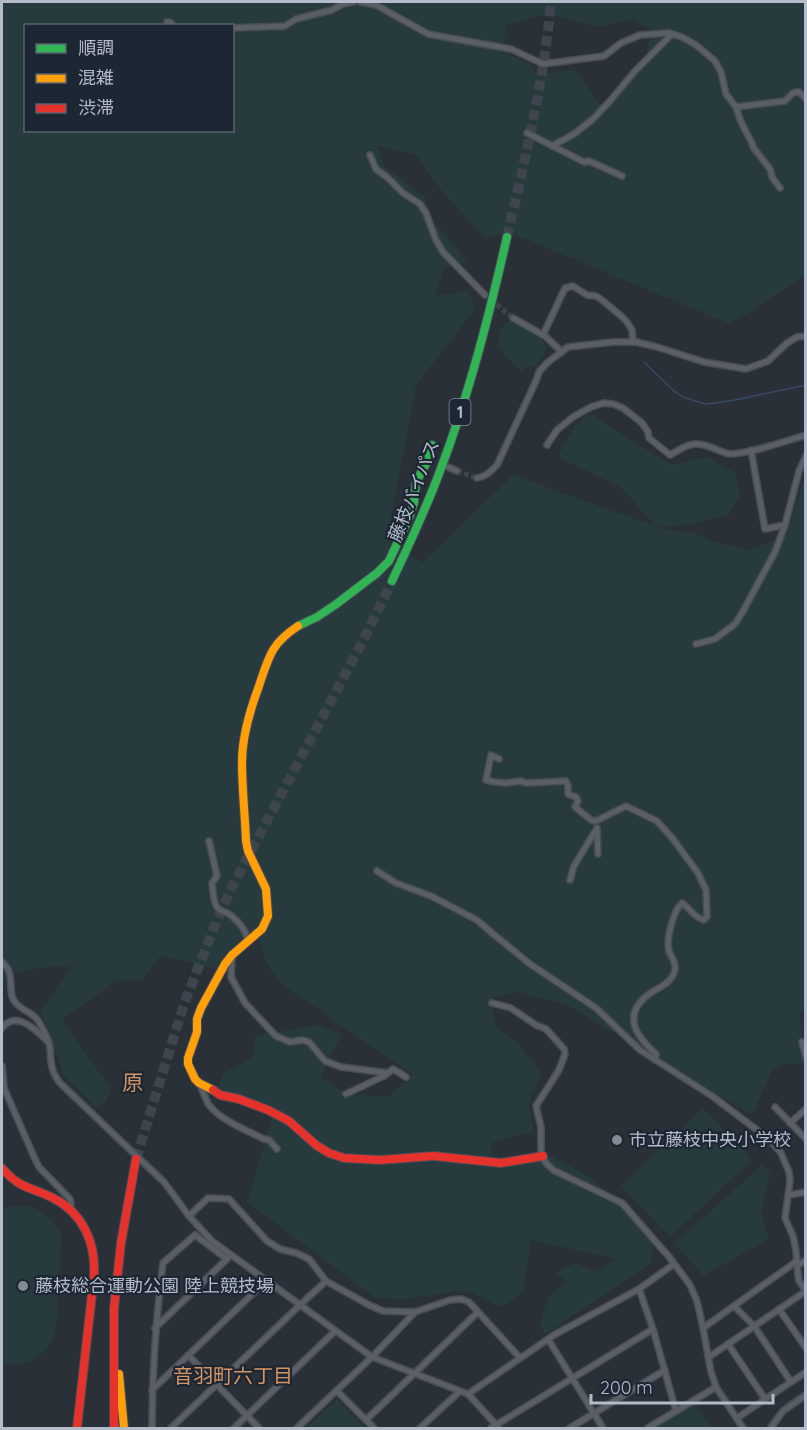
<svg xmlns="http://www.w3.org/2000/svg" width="807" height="1430" font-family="Quicksand,'Noto Sans JP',sans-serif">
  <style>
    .green { fill: #273a3e; fill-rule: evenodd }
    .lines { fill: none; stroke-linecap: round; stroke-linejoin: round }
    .stream { stroke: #384963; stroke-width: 1.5 }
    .street-tunnel { stroke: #3f454e; stroke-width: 5; stroke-dasharray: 5 2.5; stroke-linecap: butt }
    .highway-tunnel { stroke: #3f454e; stroke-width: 10; stroke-dasharray: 10 5; stroke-linecap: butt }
    .street-casing { stroke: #484c53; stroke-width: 8 }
    .fast-casing { stroke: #484c53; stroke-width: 10 }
    .slow-casing { stroke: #484c53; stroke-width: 10 }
    .jam-casing { stroke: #484c53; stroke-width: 10 }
    .street { stroke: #5a5e66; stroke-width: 5 }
    .fast { stroke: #30b455; stroke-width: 8 }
    .slow { stroke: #ff9f0a; stroke-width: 8 }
    .jam { stroke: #e5322d; stroke-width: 8 }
    .poi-dot { fill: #848b96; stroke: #1d2633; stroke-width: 2 }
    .labels { text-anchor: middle; stroke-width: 4.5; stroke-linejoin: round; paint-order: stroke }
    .shield { fill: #1d2633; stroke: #878f9c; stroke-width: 1.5 }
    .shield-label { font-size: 16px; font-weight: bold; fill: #b4bcc9 }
    .street-label { font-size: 18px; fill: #b4bcc9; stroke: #1d2633 }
    .poi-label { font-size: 18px; fill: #b4bcc9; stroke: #1d2633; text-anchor: start }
    .neighbourhood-label { font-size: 20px; fill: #d59563; stroke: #1d2633 }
    .quarter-label { font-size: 21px; fill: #d59563; stroke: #1d2633 }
  </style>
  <rect width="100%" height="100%" fill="#2a3038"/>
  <g class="green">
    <path d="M2 2H805V276L730 324 509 232 511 222 508 231 486 238 444 194 416 155 377 146 384 166 426 198 427 214 468 262 444 268 435 296 468 291 476 308 416 385 387 540 422 563 513 475 655 526 621 487 557 457 575 427 588 413 671 465 708 457 735 473 740 497 728 515 684 525 658 527 664 529 694 533 711 541 748 550 786 536 805 478 806 1006 799 1014 805 1063 785 1064 772 1070 752 1115 567 1005 520 992 493 997 494 1025 518 1043 542 1074 528 1103 534 1131 490 1143 493 1157 553 1156 594 1180 652 1241 653 1250 650 1264 545 1334 540 1323 548 1297 566 1282 556 1272 576 1263 595 1272 616 1259 531 1240 523 1293 501 1307 467 1290 403 1299 376 1298 247 1202 274 1112 229 1095 217 1088 224 1073 253 1058 255 1036 318 1025 341 1035 321 1077 346 1094 388 1097 413 1075 280 983 266 962 257 933 244 934 221 970 161 955 143 979 116 981 62 1020 111 1089 105 1103 96 1107 64 1076 50 1034 41 1013 46 1003 72 965 40 968 15 973 2 983ZM549 14 598 27 631 19 652 30 643 67 603 109 575 70 535 74 531 64 502 51 507 25 522 20ZM26 26H232V130H26Z"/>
    <path d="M513 318C529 320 534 327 542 340 545 345 547 344 546 349 545 355 539 361 536 366L529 367 521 372C510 362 490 343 502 327 505 324 509 321 513 318Z"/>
    <path d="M703 1108 752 1160 670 1237 621 1186Z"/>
    <path d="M763 1164 770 1173 761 1214 769 1239 703 1276 675 1243Z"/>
    <path d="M20 1205C42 1207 51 1217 62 1236 60 1255 59 1274 58 1293 57 1305 58 1319 55 1330 48 1357 28 1367 2 1363V1210L8 1207Z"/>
    <path d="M337 1399 365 1428H306Z"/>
    <path d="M695 1403 712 1428H660L658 1425Z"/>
  </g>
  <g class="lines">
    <g class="stream">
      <path d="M645 363 674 391 683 397 705 404 715 403 735 400 806 385"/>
      <path d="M767 1428C777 1409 788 1402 806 1391"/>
    </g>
    <g class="street-tunnel">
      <path d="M485 295 513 318"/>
      <path d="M457 471 477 478"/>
    </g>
    <g class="highway-tunnel">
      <path d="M507 237C525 159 544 82 551 2"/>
      <path d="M136 1159 184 1004 217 920 234 883 364 639 392 581"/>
    </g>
    <defs>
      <g id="street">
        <path d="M361 2 376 5 428 34 511 49 543 64 604 56 621 43 640 35 668 33 672 34 682 37 696 45 715 61 721 72 726 94 736 107 785 101 793 93 797 92H799L806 99"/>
        <path d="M167 22H170L173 26"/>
        <path d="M232 28 285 26 296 19 332 10 343 4 353 2"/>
        <path d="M736 107 741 122 752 143 753 147 770 169 772 177 780 188"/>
        <path d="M527 133 584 162 589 161 622 176"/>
        <path d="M552 146 574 134 593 119 610 101 635 71 672 34"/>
        <path d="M370 155 376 169 388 178 403 193 420 204 426 213 436 240 443 252 485 295"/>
        <path d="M513 318 545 336 562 352"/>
        <path d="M543 335 565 288 573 286 587 295 596 296 602 300 621 316 627 322 632 330 633 342"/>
        <path d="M547 445 557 430 573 417 591 407 604 403 613 404 623 408 642 423 648 432 649 438 670 455C690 443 695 440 718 450 723 452 727 454 731 454 756 452 782 442 806 435"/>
        <path d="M751 450 765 529 785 525"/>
        <path d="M448 467 457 471"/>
        <path d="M477 478C486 477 491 471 497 465L536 381 539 372 547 363 568 347 613 342H636L657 347 704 362 746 369 768 361 787 343 797 337 806 336"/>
        <path d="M696 644 715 639 735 624 742 613 775 552 785 525 799 471 806 456"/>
        <path d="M499 759 491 755 486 780 495 782 506 783 521 781 526 783 566 781 568 785V794L576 797 578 801 575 807 591 820 596 821 626 806 657 821 673 839 698 873 706 890 707 917 704 920C694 918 690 908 682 903 673 911 666 940 669 951 671 957 676 962 675 969 673 983 659 987 649 994 621 1015 636 1036 656 1054L655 1060"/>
        <path d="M597 829 598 854"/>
        <path d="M209 841 217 876 212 883C213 890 213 902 217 907 220 912 225 911 229 914 238 921 248 931 247 942"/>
        <path d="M377 871 396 883 431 896 477 920 492 933 530 964 596 1008 640 1050 712 1096 769 1139 781 1153 789 1172 790 1181 785 1218 793 1236 796 1251 798 1275 799 1281 806 1291"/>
        <path d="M570 880 574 866 597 828"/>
        <path d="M232 956 231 977 245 1003 276 1036 290 1042 302 1040 309 1042 325 1061 341 1067 388 1073"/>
        <path d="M2 962C14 972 9 983 12 996 16 1010 32 1010 39 1022 42 1028 47 1036 49 1043 51 1049 50 1056 51 1062 52 1070 55 1077 60 1083L164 1182 189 1216 212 1241 372 1357 468 1394 499 1428"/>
        <path d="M492 1003 511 1008 536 1025 546 1029 564 1049 565 1054 559 1070 536 1106 541 1127V1150L543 1158 546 1163 553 1170 622 1203 670 1258 690 1285 697 1301 703 1328 711 1372 716 1387 743 1428"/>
        <path d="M2 1028C16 1010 35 1029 47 1041"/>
        <path d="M802 1042 806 1057"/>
        <path d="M2 1066 4 1088 35 1159 39 1167 70 1199 71 1204 69 1210"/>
        <path d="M199 1083C203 1090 205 1099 209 1105 220 1120 248 1131 264 1139L269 1140 277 1149"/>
        <path d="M346 1094 384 1076 393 1069 406 1077"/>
        <path d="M775 1107 806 1139"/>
        <path d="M790 1123 806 1109"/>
        <path d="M789 1195 806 1192"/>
        <path d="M189 1216 208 1198 229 1199 267 1241 280 1249 296 1253 309 1259 326 1281 369 1305 383 1311 415 1312 450 1300 461 1299 469 1302 520 1358"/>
        <path d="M797 1266 806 1260"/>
        <path d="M639 1289 653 1329 676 1411"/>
        <path d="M734 1306 754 1326 791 1382"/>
        <path d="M779 1309 806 1348"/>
        <path d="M155 1328 228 1258"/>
        <path d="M703 1328 797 1261"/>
        <path d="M548 1339 603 1428"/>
        <path d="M728 1344 765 1399"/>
        <path d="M188 1355 259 1428"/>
        <path d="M709 1357 806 1291"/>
        <path d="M152 1390 266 1281"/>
        <path d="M337 1391 374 1428"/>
        <path d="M468 1394 554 1335 639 1289 674 1264"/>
        <path d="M737 1418 806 1372"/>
        <path d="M366 1420 478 1312"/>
        <path d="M152 1428C152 1373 156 1318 163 1263L195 1235 227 1259"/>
        <path d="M171 1428 300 1305 326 1281"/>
        <path d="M234 1428 335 1331"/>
        <path d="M297 1428 372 1357 415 1312"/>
        <path d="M420 1428 459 1392"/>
        <path d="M491 1428 653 1329"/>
        <path d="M570 1428 665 1370"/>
        <path d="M648 1428 716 1387"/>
        <path d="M771 1428 783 1411 806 1395"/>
      </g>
      <g id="fast">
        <path d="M392 581C409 545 426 509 440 471 469 395 489 316 507 237"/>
        <path d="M298 626 317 617 335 605 377 573 389 561 409 518 414 503 416 482 428 460 432 445"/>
      </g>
      <g id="slow">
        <path d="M213 1090 199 1083 195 1079 188 1064V1058L197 1032V1019L201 1008 225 964 232 955 262 929 268 916 266 889 248 851 246 841C245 815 242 788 242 762 242 736 250 710 259 686 269 656 271 644 298 626"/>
        <path d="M119 1374 124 1428"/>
      </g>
      <g id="jam">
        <path d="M213 1090 220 1095 239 1099 268 1110 289 1121 316 1145 329 1153 344 1158 379 1160 434 1156 501 1163 543 1156"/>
        <path d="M2 1168C21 1190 30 1186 53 1198 83 1213 96 1243 94 1276L77 1428"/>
        <path d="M114 1428V1308L121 1243 136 1159"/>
      </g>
    </defs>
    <use href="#street" class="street-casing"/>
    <use href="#fast" class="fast-casing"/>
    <use href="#slow" class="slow-casing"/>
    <use href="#jam" class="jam-casing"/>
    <use href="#street" class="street"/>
    <use href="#fast" class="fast"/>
    <use href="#slow" class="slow"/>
    <use href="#jam" class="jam"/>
  </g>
  <g class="poi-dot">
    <circle cx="617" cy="1140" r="6"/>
    <circle cx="23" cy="1286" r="6"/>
  </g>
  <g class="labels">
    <rect class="shield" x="449.5" y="399" width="21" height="26" rx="4.5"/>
    <g class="shield-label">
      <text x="460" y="418">1</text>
    </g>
    <g class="street-label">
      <text transform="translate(414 491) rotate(-68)" y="6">藤枝バイパス</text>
    </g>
    <g class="poi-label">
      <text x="629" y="1146">市立藤枝中央小学校</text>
      <text x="35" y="1292">藤枝総合運動公園 陸上競技場</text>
    </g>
    <g class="neighbourhood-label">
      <text x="233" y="1383">音羽町六丁目</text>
    </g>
    <g class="quarter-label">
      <text x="133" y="1090">原</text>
    </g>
  </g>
  <rect width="807" height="1430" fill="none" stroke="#b4bcc9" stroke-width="6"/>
  <rect x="24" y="24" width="210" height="108" fill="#1d2633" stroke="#59626f" stroke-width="1.5"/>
  <rect x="36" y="44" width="30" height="9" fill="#30b455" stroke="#59626f" stroke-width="1.5"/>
  <text x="78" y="54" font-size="18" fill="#b4bcc9">順調</text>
  <rect x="36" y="74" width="30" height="9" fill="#ff9f0a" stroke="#59626f" stroke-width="1.5"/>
  <text x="78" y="84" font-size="18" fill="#b4bcc9">混雑</text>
  <rect x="36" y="104" width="30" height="9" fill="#e5322d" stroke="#59626f" stroke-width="1.5"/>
  <text x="78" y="114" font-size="18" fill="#b4bcc9">渋滞</text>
  <path d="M591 1394v9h182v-9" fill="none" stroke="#b4bcc9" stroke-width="3"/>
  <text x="600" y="1394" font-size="18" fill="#b4bcc9" stroke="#1d2633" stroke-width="4.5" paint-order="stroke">200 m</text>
</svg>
